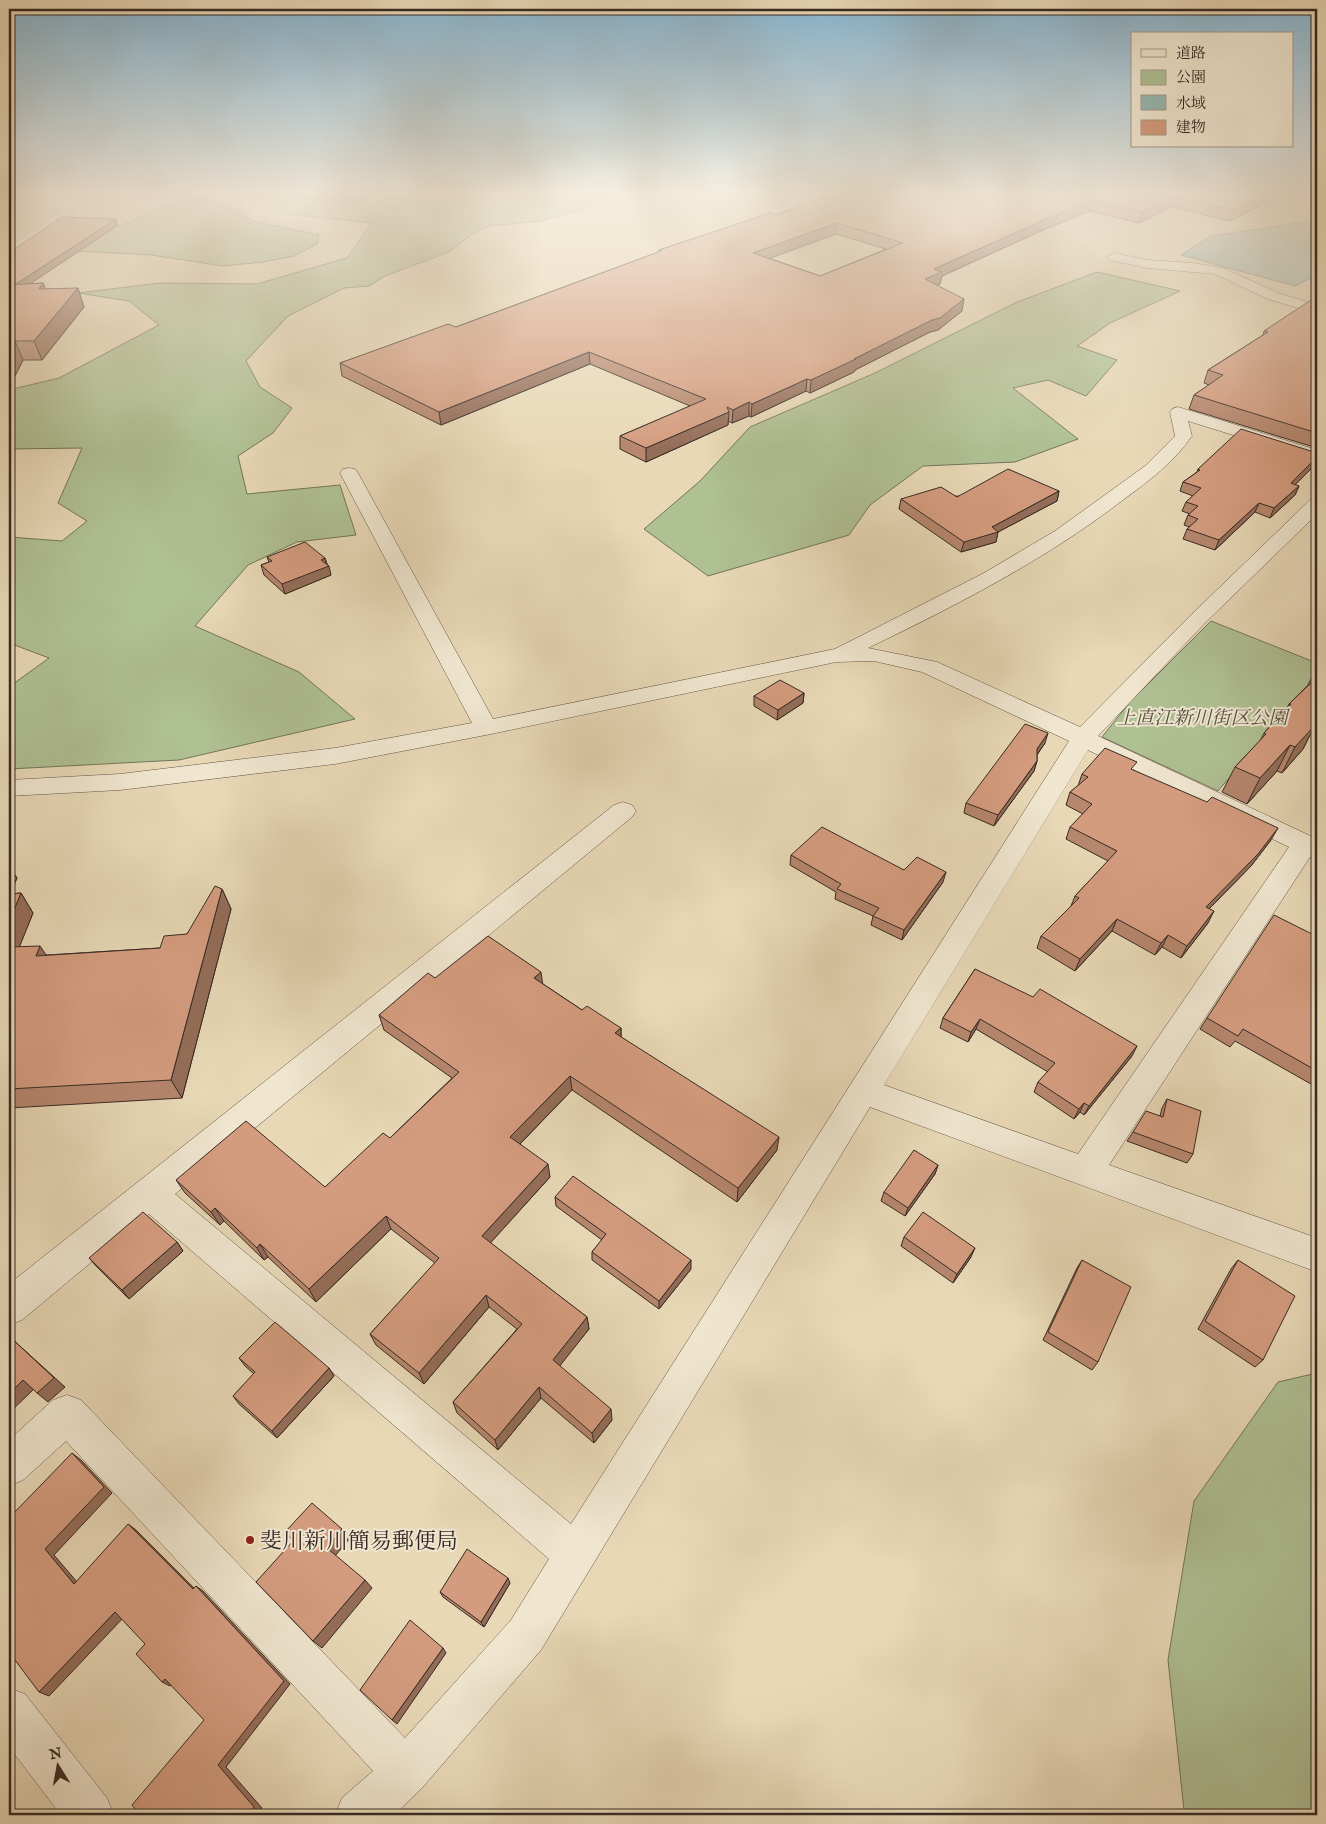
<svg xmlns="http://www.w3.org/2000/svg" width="1326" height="1824" font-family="'IM FELL English','Noto Serif JP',serif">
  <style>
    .green { fill: #afc093; stroke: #72755c }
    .water { fill: #97b9b1; stroke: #708079 }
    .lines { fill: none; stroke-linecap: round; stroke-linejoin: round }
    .minor-casing { stroke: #625648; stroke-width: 1 }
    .minor { fill: #f0e6d0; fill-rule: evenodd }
    .wall { fill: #b6866d; stroke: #362a24; fill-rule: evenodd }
    .shaded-wall { fill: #946d59; stroke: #362a24 }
    .building { fill: #d49c7f; stroke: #362a24; fill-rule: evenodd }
    .poi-dot { fill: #8f2418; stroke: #f0e6d0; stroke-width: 2 }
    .labels { text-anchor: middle; stroke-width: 4; stroke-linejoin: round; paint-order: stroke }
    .park-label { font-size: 19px; font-style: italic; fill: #545040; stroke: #f0e6d0 }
    .near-poi-label { font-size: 22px; fill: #362a24; stroke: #f0e6d0; text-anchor: start }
  </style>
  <rect width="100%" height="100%" fill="#e8d8b6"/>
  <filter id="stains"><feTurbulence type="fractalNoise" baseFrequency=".004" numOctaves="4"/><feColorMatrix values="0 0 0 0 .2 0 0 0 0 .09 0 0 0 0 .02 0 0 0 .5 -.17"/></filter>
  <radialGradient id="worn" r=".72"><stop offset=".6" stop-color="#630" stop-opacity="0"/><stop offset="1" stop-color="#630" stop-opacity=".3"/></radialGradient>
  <g class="green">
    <path d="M250 193H347L357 197 373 193H614L582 209 541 221 488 226 472 234 449 252 385 276 369 286 344 288 288 316 246 361 260 387 292 408 273 433 238 456 247 494 340 485 356 535 297 542 248 565 195 626 299 672 355 719 179 760 9 769V687L49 658 9 643V537L62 541 87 521 58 503 82 448 9 449V390L59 378 159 325 129 301 78 293 160 283 257 284 347 258 372 223 287 214Z"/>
    <path d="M224 194 229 207 253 221 319 235 317 244 294 256 263 262 223 266 151 255 57 250 81 234 120 226 163 207 195 199Z"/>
    <path d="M1097 272 1180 291 1110 323 1077 346 1117 360 1086 396 1048 380 1013 388 1078 439 1015 462 923 466 870 505 849 535 708 576 644 529 700 481 750 427 875 373 1015 303Z"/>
    <path d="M1211 621 1317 663V675L1218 791 1102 737 1130 702Z"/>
    <path d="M1317 1373V1815H1182L1184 1810 1168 1660 1194 1501 1278 1382Z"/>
  </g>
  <path class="water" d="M1317 220V275L1295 286 1181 255 1211 236Z"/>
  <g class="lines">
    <defs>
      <g id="minor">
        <path d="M69 193H81L69 216 46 234 14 255 9 256V247L60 211Z"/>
        <path d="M1114 253 1147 260 1193 263 1223 268 1278 293 1317 305V314L1268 299 1215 274 1147 268 1109 260 1108 257Z"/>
        <path d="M1178 407 1317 450V461L1188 421 1192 436C1174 462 1149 481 1123 500 1045 560 957 605 868 648L937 662 1080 727 1190 616 1310 500 1317 499V514L1204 624 1098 736 1317 839V859L1310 857 1109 1165 1317 1238V1272L870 1107 541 1650 422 1788 394 1815H335L342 1798 373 1771 66 1441 23 1480 9 1486V1440L53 1400 67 1395 81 1400 405 1738 511 1620 549 1559 149 1214 22 1320 9 1325V1284L614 805 623 802 632 805 636 811 632 817 175 1194 571 1524 1069 741 922 672 874 661 836 662 486 735 335 764 120 790 9 796V780L120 774 335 748 472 723 340 473 343 469 349 468 355 469 358 473 493 719 835 649 984 573 1055 531 1145 466 1175 436 1170 412 1172 409ZM1088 750 1289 847 1078 1154 884 1085Z"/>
        <path d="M9 1688 25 1694 107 1798 114 1815H61L9 1747Z"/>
      </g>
    </defs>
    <use href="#minor" class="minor-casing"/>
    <use href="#minor" class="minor"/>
  </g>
  <g class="wall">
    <path d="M836 193H1270L1267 202 1230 221 1172 207 1139 223 1090 211 1043 230 942 276 940 284 937 285 962 311 938 330 930 332 855 370 854 372 810 393 806 391 751 417 749 416 732 423 728 421V425L646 462 620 449V436L690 406 590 364 441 425 342 376 340 363 456 327 659 252V250L776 215ZM836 234 886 249 820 276 769 258Z"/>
    <path d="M118 225 29 284 43 283 45 289 84 307 42 360H23L14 378H9V251Z"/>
    <path d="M1317 302V448L1189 409 1194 395 1209 385 1204 383 1208 370 1263 335 1264 331Z"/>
    <path d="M1317 463 1295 485 1299 486 1295 495 1270 518 1255 512 1215 550 1183 539 1187 529 1190 527 1184 525 1188 515 1190 514 1182 511 1186 502 1193 496 1180 491 1183 482 1197 472 1198 469Z"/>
    <path d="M1059 491 1057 501 998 532 996 542 961 552 899 509 901 499Z"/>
    <path d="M267 557 325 558 331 575 285 594 264 575 261 565 269 562Z"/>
    <path d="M1317 670V728L1310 735 1303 749 1282 773 1277 771 1247 804 1222 792 1235 767 1260 741 1264 733 1287 708 1289 704 1308 685 1314 673Z"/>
    <path d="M804 693 803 703 777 720 754 706V696Z"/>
    <path d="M1045 743 1037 755V761L1034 771 994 826 964 813 966 803Z"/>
    <path d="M1133 770 1271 840 1251 866 1209 909 1208 923 1181 958 1162 947 1155 955 1112 931 1075 971 1037 948 1041 936 1071 906 1075 896 1108 861 1066 839 1070 827 1083 814 1066 805 1070 792 1078 786 1082 774Z"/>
    <path d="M791 855 904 870 943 882 902 940 871 925 873 916 835 899 836 892 790 865Z"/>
    <path d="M9 866 17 878 10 894 21 893 33 913 19 947 47 955 160 948 187 934 222 889 231 909 182 1098 9 1108Z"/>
    <path d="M1317 934V1076L1311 1084 1235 1041 1230 1047 1200 1029 1207 1018Z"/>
    <path d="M975 969 1132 1056 1084 1115 1080 1112 1074 1119 1034 1092 1038 1082 1048 1072 976 1029 968 1042 940 1028 943 1018Z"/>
    <path d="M435 978 543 984 582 1010 621 1028V1037L777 1150 737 1202 572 1090 520 1144 550 1177 490 1243 587 1317 589 1329 559 1366 612 1420 594 1443 541 1398 498 1450 457 1413 453 1402 517 1329 489 1307 424 1384 376 1345 370 1334 435 1263 391 1229 316 1302 268 1257 264 1260 224 1221 220 1225 185 1193 176 1180 325 1187 390 1138 452 1078 384 1030 379 1015Z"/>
    <path d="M1167 1099 1193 1154 1187 1163 1127 1141 1133 1132 1160 1116 1162 1108Z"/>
    <path d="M938 1165 935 1174 905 1216 881 1201 884 1192Z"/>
    <path d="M555 1197 691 1269 659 1309 592 1260V1252L602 1240 556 1206Z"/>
    <path d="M904 1237 971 1257 953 1283 901 1246Z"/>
    <path d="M177 1242 183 1251 129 1299 96 1266 89 1258Z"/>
    <path d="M1082 1260 1098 1362 1092 1370 1043 1340 1077 1268Z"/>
    <path d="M1238 1260 1263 1360 1255 1367 1198 1329 1231 1269Z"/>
    <path d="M239 1358 329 1368 334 1376 277 1438 239 1404 233 1396 254 1374 245 1366Z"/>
    <path d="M510 1583 484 1627 443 1597 440 1592Z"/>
  </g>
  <g class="shaded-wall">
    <path d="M1267 193H1270L1267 202 1230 221 1233 210Z"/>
    <path d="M1176 197 1172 207 1139 223 1142 212Z"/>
    <path d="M1093 200 1090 211 1043 230 942 276 940 284 924 291 925 279 934 269 1046 219Z"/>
    <path d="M116 219 118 225 9 298V289Z"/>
    <path d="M837 223 836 234 752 265 753 253Z"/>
    <path d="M43 283 50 302 39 289Z"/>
    <path d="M78 288 84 307 42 360 34 341Z"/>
    <path d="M964 299 962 311 938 330 930 332 855 370 854 372 810 393 811 380 854 359Z"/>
    <path d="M15 341 23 360 14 378 9 367V352Z"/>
    <path d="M589 352 590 364 441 425 439 412Z"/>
    <path d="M807 379 806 391 751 417 752 404Z"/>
    <path d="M749 402V416L732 423 733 410Z"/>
    <path d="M729 412 728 425 646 462V448Z"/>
    <path d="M1317 457V463L1287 493 1291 483Z"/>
    <path d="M1299 486 1295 495 1270 518 1274 508Z"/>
    <path d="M1059 491 1057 501 998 532 996 542 961 552 964 542Z"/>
    <path d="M1259 503 1255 512 1215 550 1219 540Z"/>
    <path d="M325 558 327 566H329L331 575 285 594 282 584 321 560Z"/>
    <path d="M804 693 803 703 777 720 778 710Z"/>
    <path d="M1317 717V728L1310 735 1303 749 1282 773 1295 747 1313 722Z"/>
    <path d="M1048 733 1045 743 1033 760 1037 749Z"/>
    <path d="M1290 745 1277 771 1247 804 1260 778Z"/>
    <path d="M1037 761 1034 771 994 826 998 815Z"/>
    <path d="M1278 828 1271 840 1251 866 1199 919 1206 907Z"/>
    <path d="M9 866 17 878 9 896Z"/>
    <path d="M946 872 943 882 902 940 904 930Z"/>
    <path d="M222 889 231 909 182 1098 171 1080Z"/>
    <path d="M21 893 33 913 11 968 9 964V922Z"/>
    <path d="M1214 911 1208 923 1181 958 1187 946Z"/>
    <path d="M1117 919 1112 931 1075 971 1080 959Z"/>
    <path d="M1168 935 1162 947 1155 955 1161 943Z"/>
    <path d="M40 946 53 965 36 956Z"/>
    <path d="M541 972 543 986 534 978Z"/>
    <path d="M980 1019 976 1029 968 1042 971 1032Z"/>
    <path d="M621 1028V1042L615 1033Z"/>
    <path d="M1137 1046 1132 1056 1084 1115 1089 1106Z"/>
    <path d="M570 1076 572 1090 513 1151 510 1137Z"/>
    <path d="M1084 1103 1080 1112 1074 1119 1079 1109Z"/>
    <path d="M779 1137 777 1150 737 1202 738 1188Z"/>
    <path d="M548 1164 550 1177 485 1249 482 1236Z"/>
    <path d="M938 1165 935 1174 905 1216 908 1208Z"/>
    <path d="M215 1208 224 1221 220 1225 211 1212Z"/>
    <path d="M386 1216 391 1229 316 1302 309 1289Z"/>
    <path d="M177 1242 183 1251 129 1299 122 1290Z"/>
    <path d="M260 1244 268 1257 264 1260 257 1248Z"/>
    <path d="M975 1248 971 1257 953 1283 957 1274Z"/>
    <path d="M691 1260V1269L659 1309V1301Z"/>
    <path d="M486 1295 489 1307 424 1384 419 1373Z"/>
    <path d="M587 1317 589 1329 555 1372 553 1360Z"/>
    <path d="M9 1336 65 1387 48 1402 37 1393Z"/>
    <path d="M329 1368 334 1376 277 1438 272 1431Z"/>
    <path d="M23 1380 34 1389 9 1413V1394Z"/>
    <path d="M539 1387 541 1398 498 1450 495 1440Z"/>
    <path d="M611 1409 612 1420 594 1443 592 1433Z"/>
    <path d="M72 1453 81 1460 112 1493 54 1555 83 1589 74 1584 45 1549Z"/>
    <path d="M128 1524 136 1530 200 1594 193 1589Z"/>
    <path d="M342 1529 350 1538 335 1556 327 1548Z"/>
    <path d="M508 1578 510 1583 484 1627 481 1622Z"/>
    <path d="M365 1580 372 1588 322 1648 313 1641Z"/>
    <path d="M196 1586 203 1591 290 1684 226 1767 262 1808 256 1815H248L218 1765Z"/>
    <path d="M115 1612 124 1617 49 1696 39 1692Z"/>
    <path d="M443 1648 446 1653 397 1724 392 1720Z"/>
    <path d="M165 1679 173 1683 170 1686 162 1682Z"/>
  </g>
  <g class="building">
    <path d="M836 193H1267L1233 210 1176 197 1142 212 1093 200 1046 219 934 269 942 272 925 279 964 299 940 318 932 320 854 359H856L811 380 807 379 752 404 749 402 733 410 727 407 729 412 646 448 620 436 706 399 589 352 439 412 340 363 448 324 456 327 661 251 659 250 770 213 776 215ZM837 223 903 243 820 276 753 253Z"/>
    <path d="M62 217 116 219 16 284 9 285V251L13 250Z"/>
    <path d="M43 283 39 289 78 288 34 341H15L9 352V285Z"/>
    <path d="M1311 300 1317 302V433L1194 395 1223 375 1208 370 1268 332 1264 331Z"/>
    <path d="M1241 429 1317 453V457L1291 483 1299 486 1274 508 1259 503 1219 540 1187 529 1198 519 1188 515 1198 506 1186 502 1201 488 1183 482 1200 470 1198 469Z"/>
    <path d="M1008 469 1059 491 992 527 998 532 964 542 901 499 941 487 957 497Z"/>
    <path d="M305 542 325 558 321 560 329 566 282 584 261 565 272 561 267 557Z"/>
    <path d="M1317 677V717L1313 722 1317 723 1295 747 1290 745 1260 778 1235 767 1266 734 1264 733 1291 704H1289Z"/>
    <path d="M780 680 804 693 778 710 754 696Z"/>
    <path d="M1025 724 1048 733 1037 749V761L998 815 966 803Z"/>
    <path d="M1105 748 1137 762 1131 769 1207 802 1212 797 1278 828 1258 854 1206 907 1214 911 1187 946 1168 935 1161 943 1117 919 1080 959 1041 936 1079 898 1075 896 1117 851 1070 827 1092 804 1070 792 1088 777 1082 774Z"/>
    <path d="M822 827 904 870 917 857 946 872 904 930 873 916 879 908 837 889 841 884 791 855Z"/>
    <path d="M215 886 222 889 171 1080 9 1089V947L40 946 36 956 160 948 164 936 187 934Z"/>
    <path d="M21 893 9 922V894Z"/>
    <path d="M1274 915 1316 936 1317 934V1071L1243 1029 1238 1036 1207 1018Z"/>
    <path d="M488 936 541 972 534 978 582 1010 587 1006 621 1028 615 1033 779 1137 738 1188 570 1076 510 1137 548 1164 482 1236 587 1317 553 1360 611 1409 592 1433 539 1387 495 1440 453 1402 522 1324 486 1295 419 1373 370 1334 439 1258 386 1216 309 1289 260 1244 257 1248 215 1208 211 1212 176 1180 246 1121 325 1187 383 1133 390 1138 459 1072 379 1015 428 973 435 978Z"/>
    <path d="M975 969 1033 997 1040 989 1137 1046 1089 1106 1084 1103 1079 1109 1038 1082 1055 1063 980 1019 971 1032 943 1018Z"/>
    <path d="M1167 1099 1201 1111 1193 1154 1133 1132 1146 1111 1163 1117Z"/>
    <path d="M914 1150 938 1165 908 1208 884 1192Z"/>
    <path d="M573 1176 691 1260 659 1301 592 1252 606 1234 555 1197Z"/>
    <path d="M143 1212 177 1242 122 1290 89 1258Z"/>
    <path d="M923 1212 975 1248 957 1274 904 1237Z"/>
    <path d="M1082 1260 1131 1287 1098 1362 1048 1332Z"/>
    <path d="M1238 1260 1295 1296 1263 1360 1205 1321Z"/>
    <path d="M275 1322 329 1368 272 1431 233 1396 255 1372 239 1358Z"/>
    <path d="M9 1336 54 1378 37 1393 23 1380 9 1394Z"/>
    <path d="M72 1453 104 1487 45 1549 74 1584 128 1524 193 1589 196 1586 284 1681 218 1765 254 1807 248 1815H140L132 1805 204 1720 165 1679 162 1682 136 1654 145 1644 115 1612 39 1692 9 1652V1518Z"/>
    <path d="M312 1503 342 1529 327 1548 365 1580 313 1641 256 1582 293 1541 285 1532Z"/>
    <path d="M467 1549 508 1578 481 1622 440 1592Z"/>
    <path d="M410 1620 443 1648 392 1720 360 1690Z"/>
  </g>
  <linearGradient id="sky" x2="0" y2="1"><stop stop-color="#87b6d2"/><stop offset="0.43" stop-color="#f5edde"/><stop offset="1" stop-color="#f5edde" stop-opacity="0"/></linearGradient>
  <rect width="1326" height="449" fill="url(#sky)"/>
  <circle class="poi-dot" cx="250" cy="1540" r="5"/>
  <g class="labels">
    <g class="park-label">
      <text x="1202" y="724">上直江新川街区公園</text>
    </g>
    <g class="near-poi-label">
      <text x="260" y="1548">斐川新川簡易郵便局</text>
    </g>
  </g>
  <rect width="1326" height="1824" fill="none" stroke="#e8d8b6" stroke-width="30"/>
  <rect x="10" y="10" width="1306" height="1804" fill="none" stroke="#362a24" stroke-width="2.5"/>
  <rect x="15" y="15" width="1296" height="1794" fill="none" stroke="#362a24"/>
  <rect x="1131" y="32" width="162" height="115" fill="#f0e6d0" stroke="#a69b8b"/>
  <rect x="1141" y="49" width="25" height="8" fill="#f0e6d0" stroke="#a69b8b"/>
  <text x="1176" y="58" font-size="15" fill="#362a24">道路</text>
  <rect x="1141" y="70" width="25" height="15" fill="#afc093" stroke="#a69b8b"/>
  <text x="1176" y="82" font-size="15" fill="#362a24">公園</text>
  <rect x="1141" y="95" width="25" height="15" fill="#97b9b1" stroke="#a69b8b"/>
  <text x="1176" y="108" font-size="15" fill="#362a24">水域</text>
  <rect x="1141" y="120" width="25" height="15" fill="#d49c7f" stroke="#a69b8b"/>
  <text x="1176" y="132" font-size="15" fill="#362a24">建物</text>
  <g transform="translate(58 1766) rotate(349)" stroke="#f0e6d0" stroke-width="4" paint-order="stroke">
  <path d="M0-4L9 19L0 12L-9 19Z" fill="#362a24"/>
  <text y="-8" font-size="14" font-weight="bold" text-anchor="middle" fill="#362a24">N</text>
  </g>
  <rect width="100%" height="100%" filter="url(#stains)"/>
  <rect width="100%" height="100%" fill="url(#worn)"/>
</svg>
